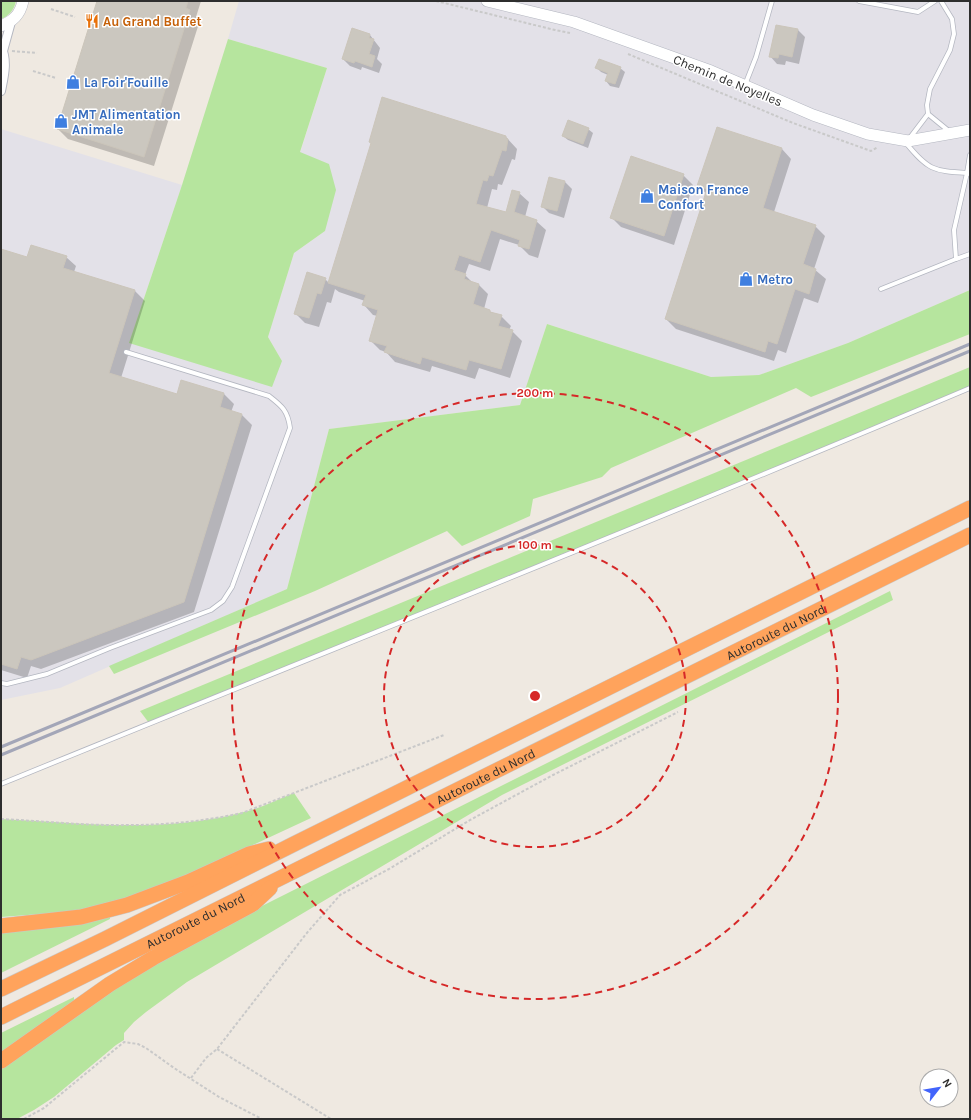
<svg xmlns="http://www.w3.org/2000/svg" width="971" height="1120" font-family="Karla,sans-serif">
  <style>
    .industrial { fill: #e3e1e8 }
    .green { fill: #b6e59e }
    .shadow { fill: #0003 }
    .building { fill: #cbc7bf; stroke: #cbc5ba }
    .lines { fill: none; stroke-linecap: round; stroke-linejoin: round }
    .lane-casing { stroke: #b4b7c1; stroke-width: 5.5 }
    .street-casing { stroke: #b4b7c1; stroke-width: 10 }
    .secondary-casing { stroke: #b4b7c1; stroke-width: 12 }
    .highway-casing { stroke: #c9c9c9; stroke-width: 16 }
    .path { stroke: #c9c9c9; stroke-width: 2; stroke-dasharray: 3 2; stroke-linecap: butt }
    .lane { stroke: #fff; stroke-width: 4 }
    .street { stroke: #fff; stroke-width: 8 }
    .secondary { stroke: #fff; stroke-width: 11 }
    .highway { stroke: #ffa35c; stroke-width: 15 }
    .rail { stroke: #a3a6b8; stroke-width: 3 }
    .ring { fill: none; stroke: #d62828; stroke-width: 2; stroke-dasharray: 7 5 }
    .labels { text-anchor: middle; stroke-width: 3; stroke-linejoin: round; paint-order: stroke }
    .food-label { font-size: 13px; font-weight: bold; fill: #c56008; stroke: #fff; text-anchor: start }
    .street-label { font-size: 13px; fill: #2e2e2e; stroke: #fff }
    .shop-label { font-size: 13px; font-weight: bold; fill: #366cbe; stroke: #fff; text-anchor: start }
    .centre { fill: #d62828; stroke: #fff; stroke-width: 2 }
    .ring-label { font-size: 12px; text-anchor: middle; font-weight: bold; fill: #d62828; stroke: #fff; stroke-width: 3; stroke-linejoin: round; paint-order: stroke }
  </style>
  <rect width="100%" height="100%" fill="#efe9e1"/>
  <path class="industrial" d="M239 1H970V290L848 343 759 375 711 377 547 324 520 405 329 429 287 589 60 688 1 700V129L182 185 129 343 282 361 268 337 294 253 325 231 328 164 300 153 327 68 228 39Z"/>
  <g class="green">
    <path d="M1 1H16C14 10 9 16 1 19Z"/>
    <path d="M228 39 327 68 300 152 329 164 336 190 325 231 294 253 268 337 282 361 272 387 129 343 182 185Z"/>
    <path d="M970 290V334L811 397 796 388 611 468 602 477 533 499 530 516 462 546 447 531 315 591 114 674 109 666 287 589 329 429 520 405 547 324 711 377 759 375 848 343Z"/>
    <path d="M970 367V387L554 561 149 723 140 711Z"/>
    <path d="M890 591 893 600 502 795 187 982 146 1012 134 1022 124 1033V1040L116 1045 54 1097 34 1110 17 1119H1V1070L112 990 156 964 256 909Z"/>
    <path d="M294 793 311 818 167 885 144 895 81 911 1 917V819C80 823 163 833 240 813 259 809 277 800 294 793Z"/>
    <path d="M110 917V919L1 973V932Z"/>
    <path d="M74 997V1001L1 1056V1033Z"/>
  </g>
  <g class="shadow">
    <path d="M98 1H201L196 17 200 20 154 166 68 139 58 129Z"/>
    <path d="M798 30 805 37 799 64 786 61 785 65 777 64 770 56Z"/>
    <path d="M370 35 380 48 377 59 382 64 379 73 362 67 361 70 350 66 343 59Z"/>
    <path d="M597 68H620L625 72 619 88 610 86 606 81 608 75 601 72Z"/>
    <path d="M717 128 782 149 791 159 774 212 815 226 825 236 814 269 826 279 818 303 804 298 786 353 778 350 774 361 676 329 666 319 707 194 698 186Z"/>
    <path d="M588 129 593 133 588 148 568 140 563 136Z"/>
    <path d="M506 137 517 149 515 160 512 159 502 185 498 184 497 190 492 189 487 208 506 213 519 193 529 202 525 217 536 221 546 230 538 258 529 255 519 245 500 239 490 271 469 264 465 275 474 284 479 285 488 294 484 309 501 316 511 326 509 330 512 331 522 341 510 378 479 368 475 379 432 366 430 372 395 362 386 352 380 350 370 340 378 316 373 315 364 305 365 301 339 292 335 289 331 303 327 302 319 327 305 323 295 313 325 279 329 283Z"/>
    <path d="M683 175 693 185 674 245 621 227 611 217Z"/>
    <path d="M550 178 565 182 572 189 564 218 549 213 542 206Z"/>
    <path d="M1 250 28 258 66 257 76 266 74 272 135 291 145 301 121 378 177 395 182 381 224 394 234 404 231 412 242 415 252 425 194 612 41 669 31 666 27 678 1 670Z"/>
  </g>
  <g class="building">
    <path d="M97 1H188L186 8 190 10 144 157 57 129Z"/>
    <path d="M776 25 798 29 792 57 779 54 778 58 769 57Z"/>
    <path d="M352 28 370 34 369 38 374 39 369 54 375 56 372 67 355 61 354 63 342 59Z"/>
    <path d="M599 59 621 67 615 84 605 81 608 73 595 68Z"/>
    <path d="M382 97 506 136V138L508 139 506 151 502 150 493 176 489 175 487 181 483 180 476 204 506 212 512 190 520 192 514 212 537 220 529 249 518 246 520 240 491 230 480 262 459 255 454 270 466 274 464 279 479 284 473 304 490 310V312L502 315 498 326 513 330 501 369 469 360 466 370 422 357 420 364 384 352 387 346 369 341 378 310 362 305 366 295 328 283 371 143 369 142Z"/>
    <path d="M568 120 589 128 583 144 562 136Z"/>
    <path d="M717 127 782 148 763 208 816 225 803 264 816 269 809 294 795 289 777 344 768 341 765 352 665 319 707 189 697 186Z"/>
    <path d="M631 156 684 174 664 236 610 218Z"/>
    <path d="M549 177 565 181 557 211 541 207Z"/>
    <path d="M31 245 67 256 63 268 135 290 109 373 177 394 181 380 224 393 220 407 242 414 184 602 31 660 21 657 17 669 1 664V249L27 257Z"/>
    <path d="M307 272 326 278 321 294 317 293 309 318 294 314Z"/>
  </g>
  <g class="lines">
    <defs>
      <g id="lane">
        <path d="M859 1 918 12 935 1"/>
        <path d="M941 1 952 19 954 34 950 50 930 89 927 105 928 114 950 132"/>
        <path d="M745 85 756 57 772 1"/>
        <path d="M909 139 928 114"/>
        <path d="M906 143C928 170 933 171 967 173L970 155"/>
        <path d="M956 259 970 254"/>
        <path d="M881 289 956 259 954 230 967 173 970 174"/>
        <path d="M1 683 7 684 47 674 110 648 211 610 223 601 232 587 290 428C288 411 282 406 269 396L126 352"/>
        <path d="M1 784C324 652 649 524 970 388"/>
      </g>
      <g id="street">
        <path d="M1 46C8 61 4 76 1 91"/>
        <path d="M3 51 11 22"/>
      </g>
      <g id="secondary">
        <path d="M487 1 574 22 711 71 813 115 868 134 908 141 970 130"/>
        <path d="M1 26C13 21 20 15 23 1"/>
      </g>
      <g id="highway">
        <path d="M1 926 81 917 127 905 188 882 249 854 269 849"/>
        <path d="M1 989 105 939 294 844 970 508"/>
        <path id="s1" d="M1 1017 970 535"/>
        <path d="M1 1061 110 984 153 958 253 904 270 888"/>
      </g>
    </defs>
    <use href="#lane" class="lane-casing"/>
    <use href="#street" class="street-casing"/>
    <use href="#secondary" class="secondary-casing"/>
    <use href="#highway" class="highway-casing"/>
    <g class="path">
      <path d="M436 1 555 30 570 33"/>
      <path d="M51 9 75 17"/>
      <path d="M12 51 37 53"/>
      <path d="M628 54 793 123 871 151 878 147"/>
      <path d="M33 71 56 78"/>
      <path d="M1 819C44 821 87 826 130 825 167 825 205 821 242 813L444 735"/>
      <path d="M217 1049 331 1119"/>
      <path d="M191 1078 206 1058 217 1049 306 934 340 895 389 869 470 820 553 775 678 712"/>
      <path d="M24 1119 44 1108 124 1042 138 1044 146 1048 174 1068 219 1097 262 1119"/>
    </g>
    <use href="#lane" class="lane"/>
    <use href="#street" class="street"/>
    <use href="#secondary" class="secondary"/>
    <use href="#highway" class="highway"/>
    <g class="rail">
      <path d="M1 747 970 344"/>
      <path d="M1 755 970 351"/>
    </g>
  </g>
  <g class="ring">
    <circle cx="535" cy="696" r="151"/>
    <circle cx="535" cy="696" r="303"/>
  </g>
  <defs>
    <symbol id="restaurant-bare" viewBox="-9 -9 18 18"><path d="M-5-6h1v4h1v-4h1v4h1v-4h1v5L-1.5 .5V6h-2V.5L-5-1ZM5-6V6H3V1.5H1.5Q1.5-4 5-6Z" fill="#e8710a" stroke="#fff" stroke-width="2.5" paint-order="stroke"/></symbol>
    <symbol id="shop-bare" viewBox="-9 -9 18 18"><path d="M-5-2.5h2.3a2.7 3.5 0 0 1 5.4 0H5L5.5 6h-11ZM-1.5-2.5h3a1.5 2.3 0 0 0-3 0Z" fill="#3f7fe0" stroke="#fff" stroke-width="2.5" paint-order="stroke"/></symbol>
  </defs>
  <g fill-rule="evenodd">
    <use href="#restaurant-bare" x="82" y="11" width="20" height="20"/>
    <use href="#shop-bare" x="63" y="72" width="20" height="20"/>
    <use href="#shop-bare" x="51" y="111" width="20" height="20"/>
    <use href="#shop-bare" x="637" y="186" width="20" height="20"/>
    <use href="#shop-bare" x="736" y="269" width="20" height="20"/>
  </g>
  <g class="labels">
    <g class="food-label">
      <text x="103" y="26">Au Grand Buffet</text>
    </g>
    <g class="street-label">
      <text transform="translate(728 80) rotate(22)" y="5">Chemin de Noyelles</text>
      <text dy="5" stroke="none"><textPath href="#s1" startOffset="865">Autoroute du Nord</textPath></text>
      <text dy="5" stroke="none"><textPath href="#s1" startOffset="541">Autoroute du Nord</textPath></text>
      <text dy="5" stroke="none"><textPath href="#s1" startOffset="217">Autoroute du Nord</textPath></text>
    </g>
    <g class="shop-label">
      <text x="84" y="87">La Foir'Fouille</text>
      <text x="72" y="119">JMT Alimentation<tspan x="72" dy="15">Animale</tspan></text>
      <text x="658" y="194">Maison France<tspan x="658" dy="15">Confort</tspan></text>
      <text x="757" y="284">Metro</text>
    </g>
  </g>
  <circle cx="535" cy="696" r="6" class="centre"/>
  <g class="ring-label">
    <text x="535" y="397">200 m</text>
    <text x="535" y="549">100 m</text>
  </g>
  <rect width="971" height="1120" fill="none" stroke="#2e2e2e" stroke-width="4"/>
  <g transform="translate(939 1088) rotate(59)"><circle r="19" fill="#ffffff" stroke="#ababab"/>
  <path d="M0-3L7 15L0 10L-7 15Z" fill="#4264fb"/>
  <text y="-6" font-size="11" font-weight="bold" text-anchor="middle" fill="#2e2e2e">N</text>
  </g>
</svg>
